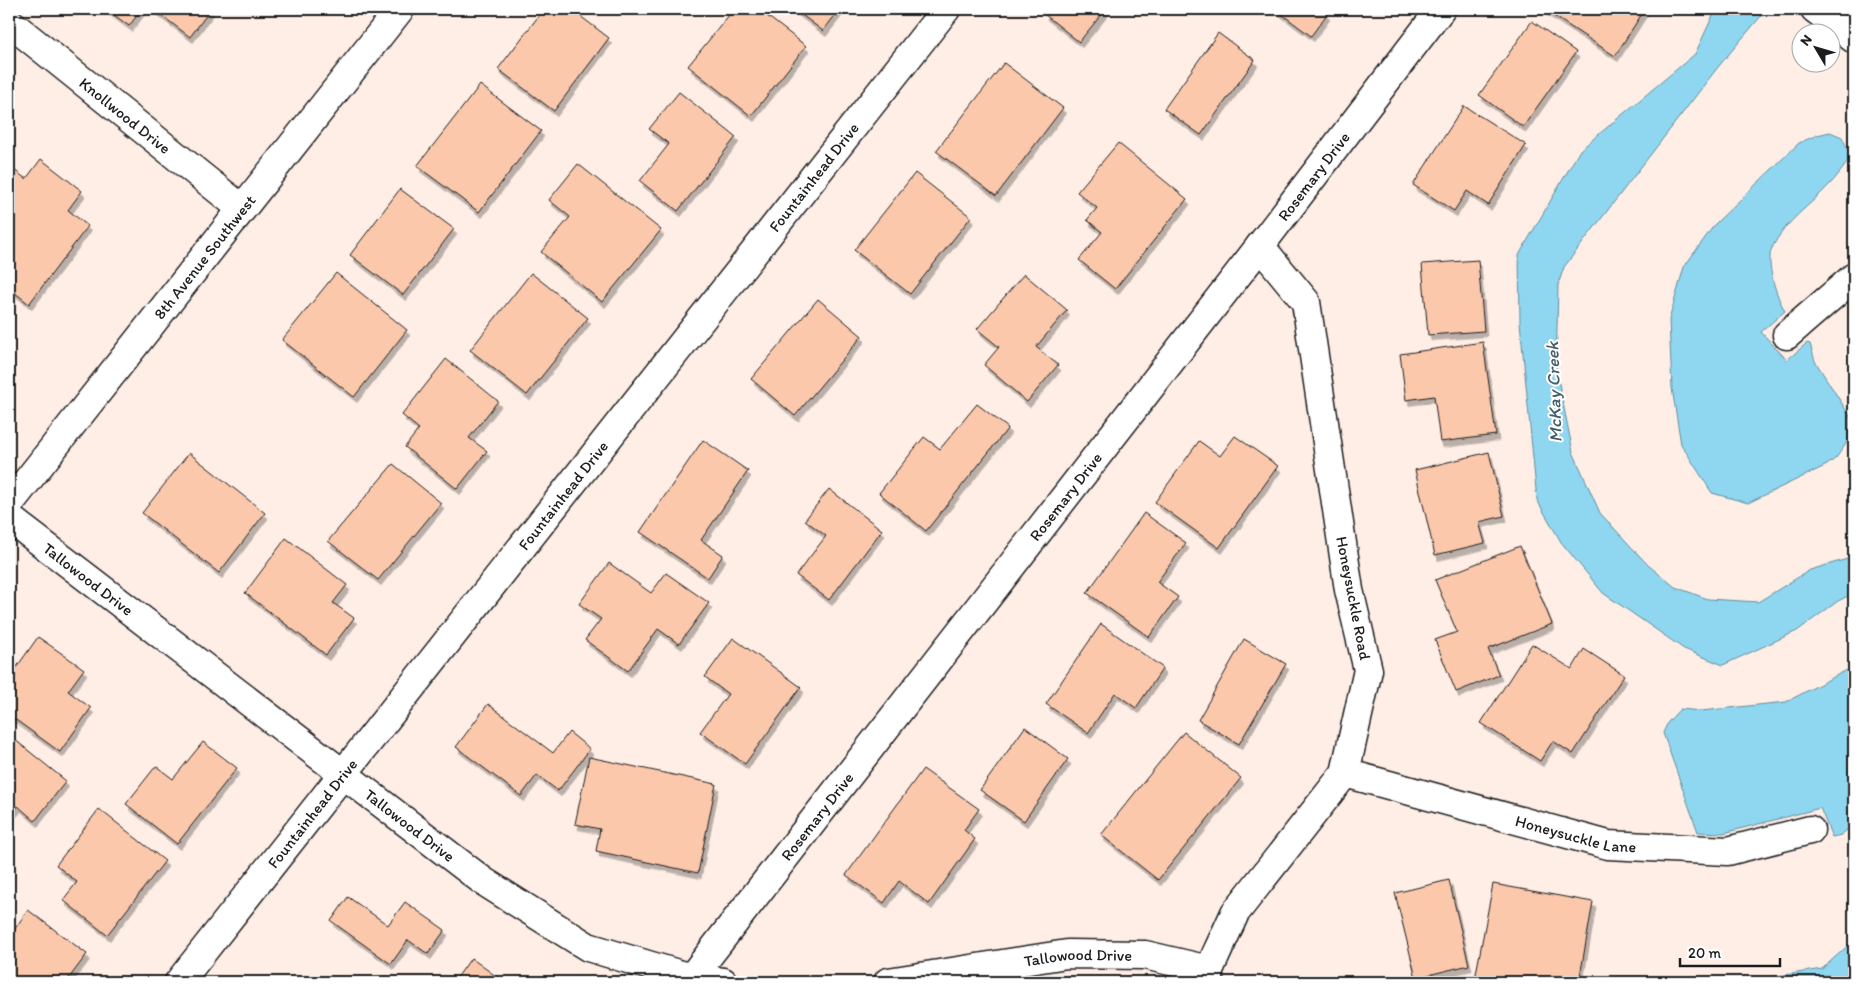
<svg xmlns="http://www.w3.org/2000/svg" width="1863" height="991" font-family="Itim,sans-serif">
  <style>
    .water { fill: #8fd7f1; stroke: #618c9c }
    .building { fill: #fbc8ac; stroke: #1c1c1c; filter: url(#shadow) }
    .lines { fill: none; stroke-linecap: round; stroke-linejoin: round }
    .minor-casing { stroke: #1c1c1c; stroke-width: 31 }
    .tertiary-casing { stroke: #1c1c1c; stroke-width: 31 }
    .minor { stroke: #fff; stroke-width: 28 }
    .tertiary { stroke: #fff; stroke-width: 28 }
    .labels { text-anchor: middle; stroke-width: 4; stroke-linejoin: round; paint-order: stroke }
    .street-label { font-size: 16px; fill: #1c1c1c; stroke: #fff }
    .water-label { font-size: 18px; font-style: italic; fill: #445d67; stroke: #fff }
  </style>
  <defs>
    <filter id="shadow"><feDropShadow dx="3" dy="5.5" stdDeviation="0" flood-color="#0004"/></filter>
  </defs>
  <rect width="100%" height="100%" fill="#feeee6"/>
  <filter id="ink" filterUnits="userSpaceOnUse"><feTurbulence type="fractalNoise" baseFrequency=".02" numOctaves="2"/><feDisplacementMap in="SourceGraphic" scale="10" xChannelSelector="R" yChannelSelector="G"/><feConvolveMatrix kernelMatrix="1 2 1 2 8 2 1 2 1" color-interpolation-filters="sRGB"/></filter>
  <g filter="url(#ink)">
    <g class="water">
      <path d="M1716 9H1767L1718 67 1564 267 1558 285 1556 369 1573 452 1600 513 1648 565 1675 587 1708 599 1758 602 1810 570 1854 557V593L1838 601 1797 631 1723 665 1684 649 1603 593 1561 542 1537 500 1520 322 1519 255 1580 150 1695 54Z"/>
      <path d="M1830 132 1842 137 1851 157C1844 167 1837 177 1829 185 1811 205 1784 222 1772 248 1765 263 1777 298 1785 311L1761 332 1787 360 1807 343 1810 344 1815 361 1853 421 1852 435 1836 458 1827 465 1748 503 1712 493 1681 444 1672 388 1669 320 1684 267 1715 224 1799 143 1817 135Z"/>
      <path d="M1854 668V824L1841 835 1832 837 1820 808 1724 833 1698 832 1663 733 1668 722 1680 709 1701 711 1786 702 1845 671Z"/>
      <path d="M1854 940V982H1741L1822 969Z"/>
    </g>
    <g class="building">
      <path d="M106 9H142L129 26Z"/>
      <path d="M153 9H211L190 37Z"/>
      <path d="M544 9H571L609 38 554 111 498 69Z"/>
      <path d="M734 9H758L806 46 751 116 688 66Z"/>
      <path d="M794 9H840L823 31Z"/>
      <path d="M1048 9H1106L1079 42 1044 14Z"/>
      <path d="M1275 9H1320L1327 14 1311 36Z"/>
      <path d="M1543 9H1645L1615 56Z"/>
      <path d="M1532 21 1576 52 1523 127 1479 95Z"/>
      <path d="M1218 33 1255 60 1201 135 1164 109Z"/>
      <path d="M1004 63 1063 108 996 196 936 151Z"/>
      <path d="M480 85 541 131 479 212 417 166Z"/>
      <path d="M679 92 736 137 678 211 640 181 669 144 649 129Z"/>
      <path d="M1464 106 1526 145 1488 205 1467 191 1454 211 1413 185Z"/>
      <path d="M1118 143 1187 199 1115 289 1079 260 1102 232 1087 220 1097 208 1077 192Z"/>
      <path d="M41 159 82 191 68 210 88 226 29 304 9 288V166L26 179Z"/>
      <path d="M578 164 661 230 602 302 541 252 570 217 549 200Z"/>
      <path d="M915 173 971 217 910 294 854 250Z"/>
      <path d="M400 189 454 229 403 295 350 255Z"/>
      <path d="M1478 260 1484 331 1428 335 1422 264Z"/>
      <path d="M336 273 407 330 354 397 282 340Z"/>
      <path d="M531 273 588 318 527 395 470 350Z"/>
      <path d="M1024 274 1067 310 1036 347 1058 365 1027 402 984 365 999 347 977 329Z"/>
      <path d="M818 299 862 336 795 416 751 379Z"/>
      <path d="M1483 342 1496 435 1440 442 1434 396 1406 400 1400 354Z"/>
      <path d="M446 359 498 401 469 438 487 451 457 489 405 447 419 429 402 415Z"/>
      <path d="M977 404 1008 428 926 531 879 493 924 437 940 449Z"/>
      <path d="M1235 436 1278 466 1219 548 1155 502 1199 441 1220 456Z"/>
      <path d="M703 440 748 471 701 540 723 555 708 578 640 532Z"/>
      <path d="M1489 452 1504 516 1479 522 1485 543 1435 555 1415 470Z"/>
      <path d="M189 453 265 513 219 573 142 513Z"/>
      <path d="M393 464 441 503 378 580 328 541Z"/>
      <path d="M829 489 882 530 829 600 796 575 826 536 805 520Z"/>
      <path d="M1144 513 1186 543 1157 582 1178 597 1149 637 1087 593Z"/>
      <path d="M286 538 347 585 333 603 354 618 326 655 245 593Z"/>
      <path d="M1520 546 1552 624 1488 649 1499 675 1456 692 1435 640 1457 632 1435 580Z"/>
      <path d="M609 563 651 593 666 573 709 603 679 644 658 629 628 671 585 640 601 619 579 604Z"/>
      <path d="M1101 624 1163 668 1136 708 1115 693 1088 733 1046 704Z"/>
      <path d="M38 637 84 669 68 691 91 708 60 752 9 715V678Z"/>
      <path d="M733 638 801 687 745 764 700 732 728 694 705 677Z"/>
      <path d="M1244 639 1286 664 1239 744 1198 720Z"/>
      <path d="M1532 644 1572 669 1584 649 1624 675 1573 754 1553 741 1540 761 1481 723Z"/>
      <path d="M488 704 553 753 569 732 590 749 558 791 537 775 521 796 456 747Z"/>
      <path d="M1025 727 1068 759 1024 821 980 790Z"/>
      <path d="M1184 732 1241 778 1158 880 1101 835Z"/>
      <path d="M9 735 66 781 35 821 18 806 9 817Z"/>
      <path d="M203 742 237 768 177 844 126 804 156 766 173 779Z"/>
      <path d="M589 757 716 784 698 873 596 851 600 829 575 824Z"/>
      <path d="M923 769 979 809 964 830 975 839 929 904 899 881 884 903 846 875Z"/>
      <path d="M99 809 165 861 107 935 63 900 77 882 56 865Z"/>
      <path d="M1449 880 1469 965 1416 978 1395 893Z"/>
      <path d="M1493 884 1593 902 1579 982H1495L1475 979Z"/>
      <path d="M348 897 388 925 405 902 445 930 428 954 408 940 391 964 331 921Z"/>
      <path d="M28 910 87 954 66 982H9V937Z"/>
      <path d="M471 958 504 982H454Z"/>
    </g>
    <g class="lines">
      <defs>
        <g id="minor">
          <path d="M1815 9 1854 39"/>
          <path id="s1" d="M9 22 241 208"/>
          <path d="M1787 335 1854 277"/>
          <path id="s2" d="M9 518 483 881 588 947 691 978 723 982"/>
          <path id="s3" d="M1345 773 1608 845 1728 851 1810 830"/>
          <path id="s4" d="M179 982 946 9"/>
          <path id="s5" d="M688 982 1260 246 1441 9"/>
          <path id="s6" d="M888 982 1067 954 1145 955 1209 970"/>
          <path d="M1209 982V970L1235 913 1345 773 1368 670 1349 590 1306 302 1260 246"/>
        </g>
        <g id="tertiary">
          <path id="s7" d="M9 504 400 9"/>
        </g>
      </defs>
      <use href="#minor" class="minor-casing"/>
      <use href="#tertiary" class="tertiary-casing"/>
      <use href="#minor" class="minor"/>
      <use href="#tertiary" class="tertiary"/>
    </g>
  </g>
  <g class="labels">
    <g class="street-label">
      <text dy="6" stroke="none"><textPath href="#s1" startOffset="149">Knollwood Drive</textPath></text>
      <text dy="6" stroke="none"><textPath href="#s5" startOffset="1020">Rosemary Drive</textPath></text>
      <text dy="6" stroke="none"><textPath href="#s4" startOffset="1025">Fountainhead Drive</textPath></text>
      <text dy="6" stroke="none"><textPath href="#s7" startOffset="315">8th Avenue Southwest</textPath></text>
      <text dy="6" stroke="none"><textPath href="#s4" startOffset="620">Fountainhead Drive</textPath></text>
      <text dy="6" stroke="none"><textPath href="#s5" startOffset="615">Rosemary Drive</textPath></text>
      <text dy="6" stroke="none"><textPath href="#s2" startOffset="100">Tallowood Drive</textPath></text>
      <text transform="translate(1354 598) rotate(79)" y="6">Honeysuckle Road</text>
      <text dy="6" stroke="none"><textPath href="#s4" startOffset="215">Fountainhead Drive</textPath></text>
      <text dy="6" stroke="none"><textPath href="#s5" startOffset="210">Rosemary Drive</textPath></text>
      <text dy="6" stroke="none"><textPath href="#s2" startOffset="505">Tallowood Drive</textPath></text>
      <text dy="6" stroke="none"><textPath href="#s3" startOffset="239">Honeysuckle Lane</textPath></text>
      <text dy="6" stroke="none"><textPath href="#s6" startOffset="192">Tallowood Drive</textPath></text>
    </g>
    <g class="water-label">
      <text transform="translate(1554 392) rotate(-92)" y="6">McKay Creek</text>
    </g>
  </g>
  <rect width="1863" height="991" fill="none" stroke="#fff" stroke-width="30"/>
  <rect x="15" y="15" width="1833" height="961" fill="none" stroke="#1c1c1c" stroke-width="2" filter="url(#ink)"/>
  <g transform="translate(1816 48) rotate(308)"><circle r="24" fill="#ffffff" stroke="#a4a4a4"/>
  <path d="M0-4L9 19L0 12L-9 19Z" fill="#1c1c1c"/>
  <text y="-8" font-size="14" font-weight="bold" text-anchor="middle" fill="#1c1c1c">N</text>
  </g>
  <path d="M1680 958v8h100v-8" fill="none" stroke="#1c1c1c" stroke-width="2.5"/>
  <text x="1688" y="958" font-size="15" fill="#1c1c1c" stroke="#ffffff" stroke-width="4" paint-order="stroke">20 m</text>
</svg>
